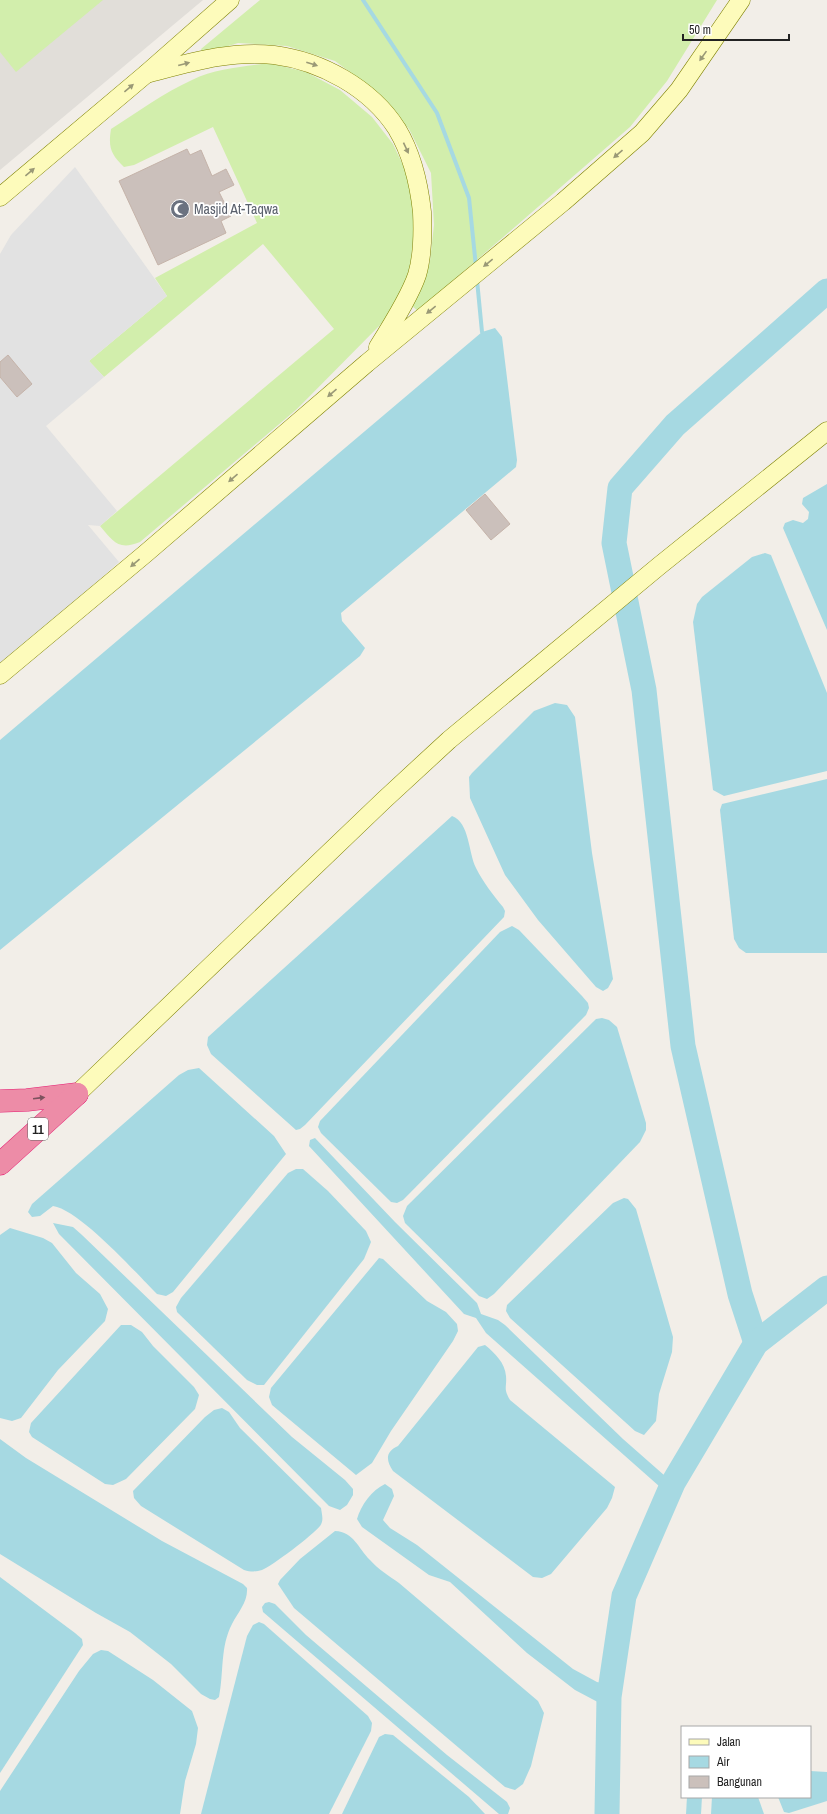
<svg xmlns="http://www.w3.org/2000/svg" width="827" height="1814" font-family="'Archivo Narrow',sans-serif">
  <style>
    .airport { fill: #e1ded9 }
    .grass { fill: #d2eeac }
    .parking { fill: #e2e2e2 }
    .water { fill: #a6d9e2 }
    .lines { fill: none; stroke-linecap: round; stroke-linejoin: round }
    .stream { stroke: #a6d9e2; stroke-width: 4 }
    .river { stroke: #a6d9e2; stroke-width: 25 }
    .building { fill: #cbc0bb; stroke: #c5b3a9 }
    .secondary-casing { stroke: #7e8100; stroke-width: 19 }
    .highway-casing { stroke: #e61f74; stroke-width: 23 }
    .secondary { stroke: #fdfbbb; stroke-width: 18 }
    .highway { stroke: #ed8ca7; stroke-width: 22 }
    .oneway { fill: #9a9976 }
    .oneway2 { fill: #7d525e }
    .labels { text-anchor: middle; stroke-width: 3.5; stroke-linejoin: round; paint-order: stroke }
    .shield { fill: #fff; stroke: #646464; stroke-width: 1 }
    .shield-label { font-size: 13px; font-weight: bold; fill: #222 }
    .worship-label { font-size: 14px; fill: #5b616d; stroke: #fff; text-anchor: start }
  </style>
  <rect width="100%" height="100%" fill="#f2eee8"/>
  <path class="airport" d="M0 0H203L0 170Z"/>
  <g class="grass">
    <path d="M0 0H103L16 72 0 52Z"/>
    <path d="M260 0H717L667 81 630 127 418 311 412 306 421 289 430 261 434 225 431 173 409 129 374 90 335 61 287 46 238 43 203 54 201 49Z"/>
    <path d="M269 63 306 72 340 90 372 117 393 144 412 184 414 232 409 277 385 320 297 409 140 542C118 551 113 541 100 526L334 329 263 244 104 377 89 361 167 296 155 278 257 223 213 127 134 165 124 167C111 154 108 148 111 129 138 112 163 93 192 80 216 68 244 67 269 63Z"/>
  </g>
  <path class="parking" d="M75 167 167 296 89 361 104 377 46 426 117 511 100 526 88 525 119 562 0 667V254L11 235Z"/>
  <g class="water">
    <path d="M495 328 502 337 517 460 516 467 341 613 342 621 365 648 360 656 0 950V740L482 332Z"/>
    <path d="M827 484V630L783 528 785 523 793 520 803 523 808 519 809 512 802 504 803 498Z"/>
    <path d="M765 553 771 555 827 693V771L724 796 713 790 693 622 697 604 702 597 752 557Z"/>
    <path d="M555 703 567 705 575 717 592 853 613 979 608 988 603 991 596 987 538 920 505 875 470 798 469 777 472 773 534 711Z"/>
    <path d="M827 779V953H746L739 948 734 939 720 810 722 804Z"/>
    <path d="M452 816C470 823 468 852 476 868 483 882 493 895 503 907L505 911 504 917 305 1125 300 1129 296 1130 211 1054 207 1045 208 1037Z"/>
    <path d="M512 926 519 930 582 996 588 1003 589 1008 586 1015 403 1200 397 1203 391 1202 321 1133 318 1127 320 1121 500 932Z"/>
    <path d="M602 1018 609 1020 617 1027 646 1123V1130L640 1142 494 1294 487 1299 479 1296 405 1223 403 1216 407 1206 596 1019Z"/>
    <path d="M199 1068 274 1136 286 1154 173 1292 166 1296 157 1294C136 1273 80 1210 53 1206L40 1216 32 1217 28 1212 32 1204 179 1075 188 1070Z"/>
    <path d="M315 1138 395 1222 477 1303 481 1314 498 1320 505 1325 623 1439 673 1483 668 1494 486 1333 476 1318 464 1314 309 1146 310 1140Z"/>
    <path d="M296 1169H303L328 1191 366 1231 371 1242 364 1259 264 1385H257L247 1380 177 1312 176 1307 181 1298 288 1173Z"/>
    <path d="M624 1198 628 1199 636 1209 673 1337 672 1352 659 1394 656 1421 644 1435 635 1431 510 1318 506 1311 507 1305 613 1203Z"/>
    <path d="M53 1223 73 1227 82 1235 292 1437 345 1480 353 1489V1495L347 1505 340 1510 329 1506 59 1234Z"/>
    <path d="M10 1228 43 1238 52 1243 76 1273 100 1294 108 1309 105 1321 58 1370 21 1418 12 1421 0 1418V1235Z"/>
    <path d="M379 1258 383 1259 427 1301 446 1312 457 1324 458 1331 453 1341 391 1431 372 1463 356 1475 272 1405 269 1397 271 1388Z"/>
    <path d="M121 1325H131L142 1332 153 1346 194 1387 199 1395 195 1409 126 1479 113 1485 105 1484 32 1437 29 1432 31 1423Z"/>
    <path d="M485 1345C495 1353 505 1363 506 1376 507 1388 503 1388 510 1400L615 1487 612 1498 607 1508 551 1574 542 1578 533 1577 393 1471C386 1460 385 1452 398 1446L478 1347Z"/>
    <path d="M222 1408 229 1412 240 1428 321 1508C322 1515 324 1521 320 1526 314 1534 271 1567 262 1570 256 1572 251 1572 244 1570L141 1506 134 1498 133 1491 205 1417 214 1410Z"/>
    <path d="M0 1439 26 1458 162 1541 243 1584 247 1588C248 1602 238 1612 232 1624 220 1647 224 1672 219 1697L215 1700 210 1699 201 1694 171 1664 130 1632 96 1613 0 1554Z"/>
    <path d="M385 1484 392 1489 394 1496 383 1520 390 1528 417 1545 573 1669 597 1682 611 1685 609 1708 575 1690 527 1653 450 1582 429 1575 362 1527 357 1519C361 1505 372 1490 385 1484Z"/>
    <path d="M335 1531C354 1532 358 1548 370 1560 378 1569 389 1576 399 1583L538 1701 544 1713 531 1766 523 1784 515 1790 505 1787 294 1608 278 1584 280 1580 300 1559Z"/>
    <path d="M0 1577 75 1633 82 1639 83 1645 0 1773Z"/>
    <path d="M269 1602 275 1604 306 1635 447 1755 507 1802 510 1808 508 1814H499L492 1808 263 1612 262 1607 265 1603Z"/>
    <path d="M259 1622 264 1624 368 1716 372 1723 371 1731 329 1814H201L247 1636 253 1625Z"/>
    <path d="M101 1650 108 1651 153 1680 192 1711 198 1728 196 1744 185 1781 180 1814H0V1791L79 1671 93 1654Z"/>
    <path d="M385 1734 393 1735 469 1797 485 1814H342L379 1737Z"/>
    <path d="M810 1771 827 1772V1801L789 1813 784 1812 778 1797H810Z"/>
    <path d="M687 1797H702L701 1814H686Z"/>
    <path d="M712 1797H758L764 1814H711Z"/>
  </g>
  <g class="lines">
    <g class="stream">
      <path d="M363 0 437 113 469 198 476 267"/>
      <path d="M477 280 482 332"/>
    </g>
    <g class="river">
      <path d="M756 1343 740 1294 683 1046 644 690 614 543 620 488 675 425 827 291"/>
      <path d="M607 1814 609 1697 624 1596 673 1483 756 1343 827 1288"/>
    </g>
  </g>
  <g class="building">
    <path d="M187 149 190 155 201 150 212 176 226 169 234 185 219 192 231 216 221 221 226 233 158 265 119 181Z"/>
    <path d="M8 355 32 384 17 397 0 377V362Z"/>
    <path d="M485 494 510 524 491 540 466 510Z"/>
  </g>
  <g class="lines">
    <defs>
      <g id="secondary">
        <path d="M146 74C189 63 230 50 274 55 321 61 371 88 397 129 412 154 419 184 422 212 423 233 423 255 417 275 410 296 390 328 378 347"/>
        <path d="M0 197 146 74 230 0"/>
        <path d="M0 675 145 554 367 363 563 202 642 133 679 90 741 0"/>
        <path d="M77 1094 384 800 449 740 659 566 827 431"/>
      </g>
      <g id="highway">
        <path d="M0 1101 27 1100 77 1094"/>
        <path d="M0 1164 77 1094"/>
      </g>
    </defs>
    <use href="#secondary" class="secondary-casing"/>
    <use href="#highway" class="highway-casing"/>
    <use href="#secondary" class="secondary"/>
    <use href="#highway" class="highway"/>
  </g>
  <defs><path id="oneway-solid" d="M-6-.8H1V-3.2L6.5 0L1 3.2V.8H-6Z"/></defs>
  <g class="oneway">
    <use href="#oneway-solid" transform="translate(703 56) rotate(125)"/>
    <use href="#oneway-solid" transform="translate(184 64) rotate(-15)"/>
    <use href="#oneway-solid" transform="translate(312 64) rotate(18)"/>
    <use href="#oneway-solid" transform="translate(129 88) rotate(-40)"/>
    <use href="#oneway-solid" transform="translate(406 148) rotate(65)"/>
    <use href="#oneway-solid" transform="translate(618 154) rotate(139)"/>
    <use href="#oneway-solid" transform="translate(30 172) rotate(-40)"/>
    <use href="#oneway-solid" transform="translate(488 263) rotate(141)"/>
    <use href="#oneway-solid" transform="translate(431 310) rotate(141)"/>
    <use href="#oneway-solid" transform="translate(332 393) rotate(139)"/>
    <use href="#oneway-solid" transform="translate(233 478) rotate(139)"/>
    <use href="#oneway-solid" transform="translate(135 563) rotate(140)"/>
  </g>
  <use class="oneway2" href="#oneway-solid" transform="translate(39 1098) rotate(-7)"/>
  <defs>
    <symbol id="mosque-disc" viewBox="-11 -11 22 22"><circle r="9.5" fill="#6b7280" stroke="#fff"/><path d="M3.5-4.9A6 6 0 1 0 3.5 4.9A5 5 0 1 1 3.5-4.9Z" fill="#fff"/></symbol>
  </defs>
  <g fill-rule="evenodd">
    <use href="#mosque-disc" x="169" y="198" width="22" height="22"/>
  </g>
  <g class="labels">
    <rect class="shield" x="28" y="1118" width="20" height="22" rx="3"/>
    <g class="shield-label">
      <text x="38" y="1134">11</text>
    </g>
    <g class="worship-label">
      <text x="194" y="214">Masjid At-Taqwa</text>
    </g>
  </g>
  <rect x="681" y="1726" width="130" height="72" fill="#ffffff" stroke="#a7a7a7"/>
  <rect x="689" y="1739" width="20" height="6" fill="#fdfbbb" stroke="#a7a7a7"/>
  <text x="717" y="1746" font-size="12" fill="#222222">Jalan</text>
  <rect x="689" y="1756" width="20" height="12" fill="#a6d9e2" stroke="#a7a7a7"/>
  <text x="717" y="1766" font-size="12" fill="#222222">Air</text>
  <rect x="689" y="1776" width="20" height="12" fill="#cbc0bb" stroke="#a7a7a7"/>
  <text x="717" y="1786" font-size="12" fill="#222222">Bangunan</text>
  <path d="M683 34v6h106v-6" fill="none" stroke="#222222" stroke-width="2"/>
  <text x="689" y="34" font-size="12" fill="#222222" stroke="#ffffff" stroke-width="3" paint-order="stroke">50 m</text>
</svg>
